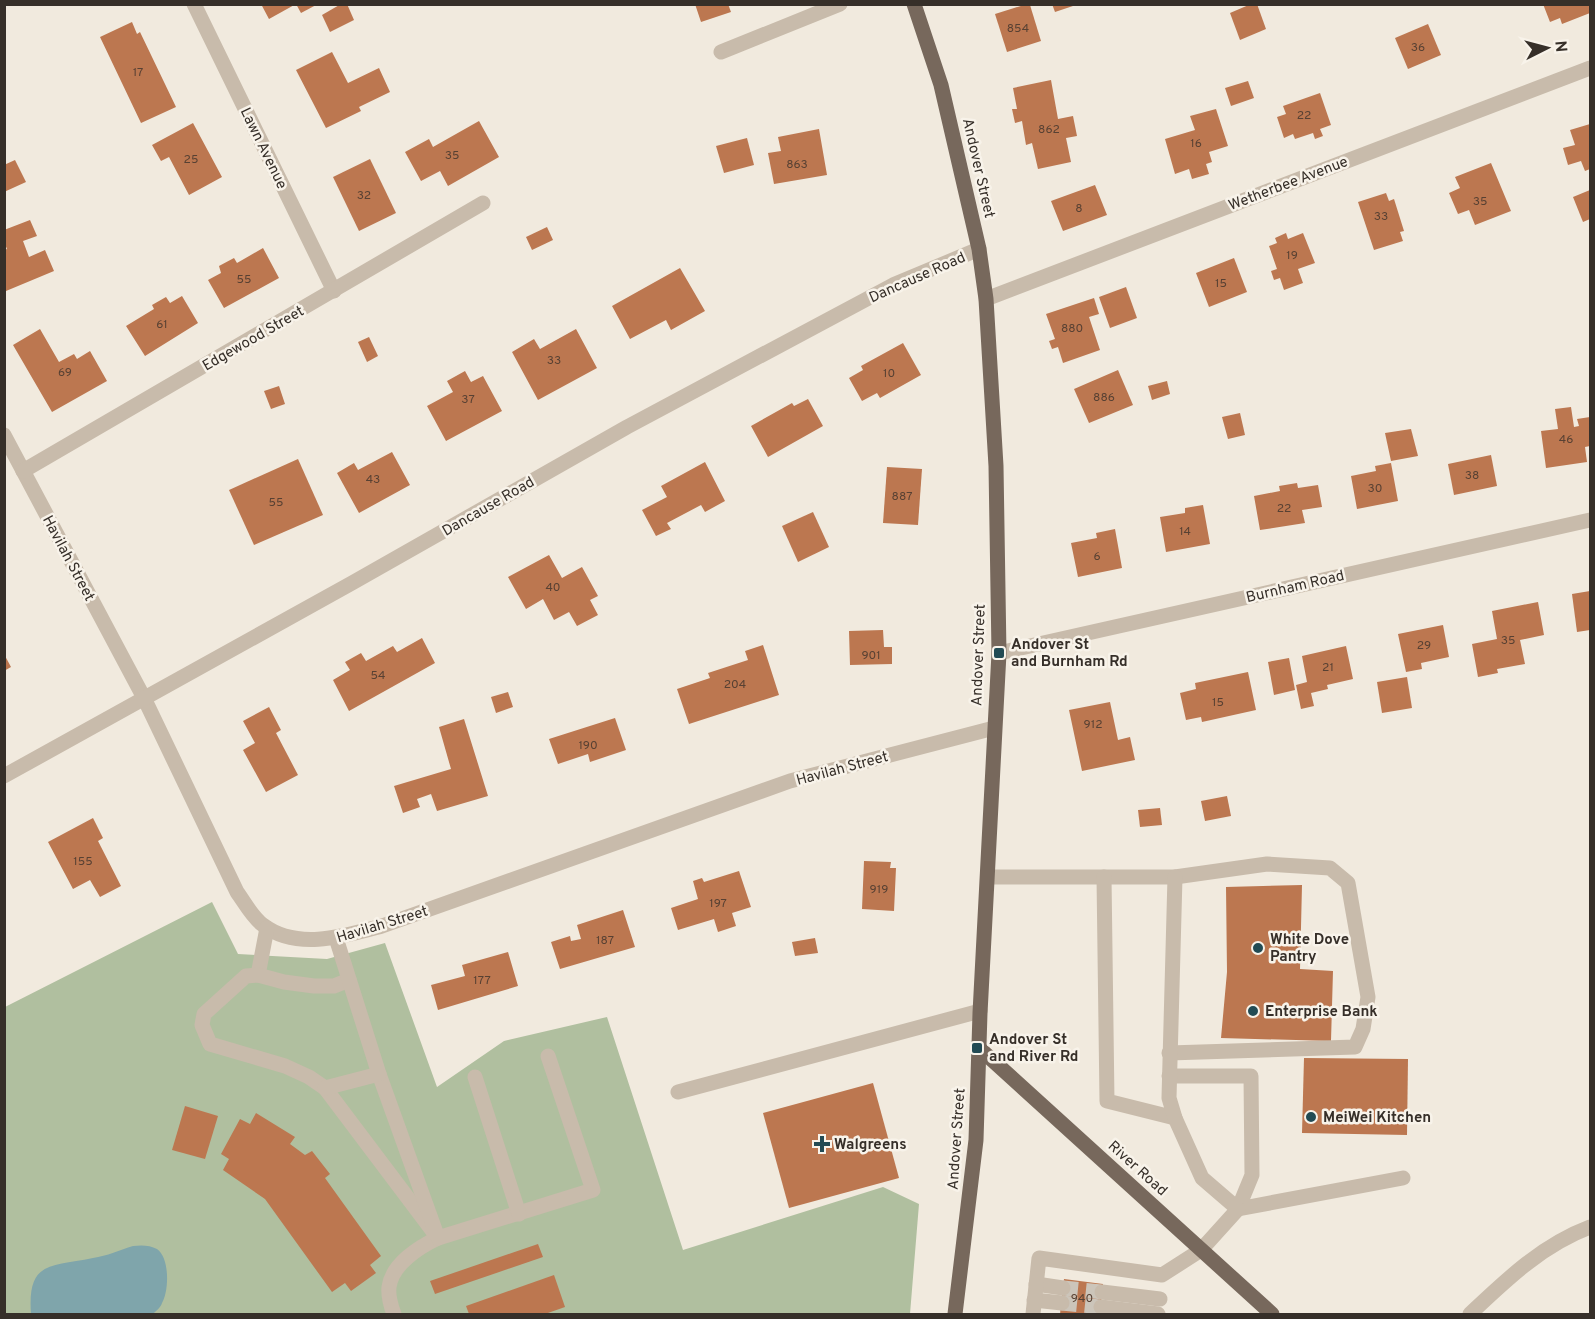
<svg xmlns="http://www.w3.org/2000/svg" width="1595" height="1319" font-family="Overpass,sans-serif">
  <style>
    .green { fill: #b0bf9f }
    .water { fill: #7fa5ab }
    .building { fill: #bc7750 }
    .lines { fill: none; stroke-linecap: round; stroke-linejoin: round }
    .minor-tunnel { stroke: #ccc5ba; stroke-width: 15; stroke-dasharray: 15 8; stroke-linecap: butt }
    .minor { stroke: #c8bbab; stroke-width: 15 }
    .major { stroke: #77685c; stroke-width: 15 }
    .poi-dot { fill: #224b54; stroke: #f8f3ea; stroke-width: 2 }
    .labels { text-anchor: middle; stroke-width: 5; stroke-linejoin: round; paint-order: stroke }
    .number-label { font-size: 12px; fill: #584133 }
    .street-label { font-size: 15px; fill: #362f29; stroke: #f8f3ea }
    .poi-label { font-size: 15px; font-weight: bold; fill: #362f29; stroke: #f8f3ea; text-anchor: start }
  </style>
  <rect width="100%" height="100%" fill="#f1eade"/>
  <path class="green" d="M212 902 238 954 327 959 385 943 437 1087 504 1041 607 1017 683 1250 883 1187 919 1204 910 1314H5V1007Z"/>
  <path class="water" d="M133 1246C141 1245 150 1245 157 1249 170 1258 169 1291 162 1303 161 1307 156 1311 153 1314H31C27 1260 51 1267 93 1258 107 1256 120 1250 133 1246Z"/>
  <g class="building">
    <path d="M261 4H296L269 19Z"/>
    <path d="M296 4H318L301 13Z"/>
    <path d="M341 4H347L354 20 330 32 322 15Z"/>
    <path d="M695 4H728L731 12 701 22Z"/>
    <path d="M1052 4H1076V5L1055 12Z"/>
    <path d="M1251 4H1257L1266 29 1240 40 1230 13Z"/>
    <path d="M1543 4H1590V13L1562 24 1560 18 1550 22Z"/>
    <path d="M1024 5H1030L1041 41 1007 52 995 14Z"/>
    <path d="M132 22 137 34 140 32 176 107 141 123 100 37Z"/>
    <path d="M1428 24 1441 55 1408 69 1395 38Z"/>
    <path d="M332 52 348 83 379 68 390 92 359 107 361 111 326 128 296 70Z"/>
    <path d="M1051 80 1058 119 1073 116 1077 136 1066 138 1071 162 1038 169 1032 143 1026 145 1022 121 1015 123 1012 109H1017L1013 88Z"/>
    <path d="M1248 81 1254 98 1231 106 1225 88Z"/>
    <path d="M1320 93 1331 125 1320 129 1323 136 1315 139 1313 133 1295 139 1293 134 1284 138 1277 117 1286 114 1283 106Z"/>
    <path d="M1216 109 1228 146 1209 152 1212 162 1206 164 1209 174 1192 179 1189 169 1175 174 1165 139 1195 130 1190 116Z"/>
    <path d="M479 121 499 157 448 186 440 171 421 181 405 152 429 139 433 147Z"/>
    <path d="M193 123 222 177 189 195 169 157 161 161 152 145Z"/>
    <path d="M1590 124V169L1585 171 1581 161 1568 165 1563 148 1575 145 1570 130Z"/>
    <path d="M819 129 827 175 774 184 768 153 781 151 778 137Z"/>
    <path d="M747 138 754 165 724 173 716 146Z"/>
    <path d="M370 159 396 213 359 231 333 177Z"/>
    <path d="M15 160 26 182 4 192V165Z"/>
    <path d="M1491 163 1511 211 1475 225 1469 210 1458 214 1449 193 1460 188 1455 177Z"/>
    <path d="M1095 185 1107 215 1063 231 1051 201Z"/>
    <path d="M1590 190V219L1583 222 1573 197Z"/>
    <path d="M1386 193 1389 201 1394 199 1404 231 1400 232 1403 241 1374 250 1358 202Z"/>
    <path d="M30 220 37 236 23 241 29 257 45 250 54 271 6 291 4 250 7 249 4 242V230Z"/>
    <path d="M547 227 553 240 532 250 526 237Z"/>
    <path d="M1286 233 1288 239 1303 233 1315 263 1298 269 1303 283 1284 290 1280 278 1274 280 1271 271 1277 269 1269 246 1277 243 1275 238Z"/>
    <path d="M263 248 279 278 224 308 208 280 221 273 219 266 234 258 237 263Z"/>
    <path d="M1234 258 1247 292 1209 307 1196 273Z"/>
    <path d="M680 268 705 311 671 330 666 320 630 339 612 306Z"/>
    <path d="M1126 287 1137 318 1110 328 1099 297Z"/>
    <path d="M182 296 198 323 145 356 126 326 154 309 152 305 166 297 170 303Z"/>
    <path d="M1094 298 1099 314 1089 317 1100 350 1063 363 1058 347 1052 349 1049 341 1055 339 1046 314Z"/>
    <path d="M40 329 59 362 74 354 77 359 90 351 107 381 52 412 13 345Z"/>
    <path d="M576 329 597 368 538 400 512 352 534 339 540 349Z"/>
    <path d="M369 337 378 356 367 362 358 342Z"/>
    <path d="M903 343 921 375 880 398 877 393 862 401 849 378 863 370 861 366Z"/>
    <path d="M1118 370 1133 405 1089 423 1074 389Z"/>
    <path d="M465 371 471 382 483 376 502 411 446 441 427 406 453 392 447 381Z"/>
    <path d="M1167 381 1170 394 1152 400 1148 386Z"/>
    <path d="M279 386 285 404 271 409 264 391Z"/>
    <path d="M808 399 823 426 768 457 751 426 792 403 794 406Z"/>
    <path d="M1571 407 1574 427 1579 426 1577 419 1590 417V446L1585 447 1587 462 1546 468 1541 431 1558 429 1555 409Z"/>
    <path d="M1240 413 1245 435 1228 439 1222 417Z"/>
    <path d="M1411 429 1418 456 1391 461 1385 433Z"/>
    <path d="M392 452 410 485 359 513 337 473 354 463 358 470Z"/>
    <path d="M1491 455 1497 486 1454 495 1448 464Z"/>
    <path d="M298 459 323 515 254 545 229 490Z"/>
    <path d="M705 462 725 501 705 512 701 505 667 523 671 529 656 536 642 510 667 497 661 486Z"/>
    <path d="M1391 463 1398 501 1357 509 1351 476 1376 471 1375 466Z"/>
    <path d="M887 467 922 469 918 525 883 523Z"/>
    <path d="M1297 483 1298 488 1318 485 1322 507 1302 510 1305 523 1260 530 1254 496 1280 491 1279 486Z"/>
    <path d="M1203 505 1210 544 1166 552 1160 517 1185 513V508Z"/>
    <path d="M813 512 829 547 798 562 782 526Z"/>
    <path d="M1115 529 1122 568 1078 577 1071 543 1097 538 1096 533Z"/>
    <path d="M549 555 562 578 582 567 598 596 590 600 598 615 577 626 569 612 554 620 543 599 526 609 508 577Z"/>
    <path d="M1590 591V630L1577 632 1572 594Z"/>
    <path d="M1538 602 1544 635 1520 640 1525 664 1497 669 1498 673 1478 677 1472 644 1497 639 1492 611Z"/>
    <path d="M1443 625 1449 657 1421 663 1422 669 1406 672 1398 634Z"/>
    <path d="M883 630 884 647H892V664L850 665 849 631Z"/>
    <path d="M422 638 435 663 349 711 333 680 350 670 345 662 361 653 366 661 393 646 397 652Z"/>
    <path d="M763 645 779 695 689 724 677 689 710 678 708 673 748 660 745 651Z"/>
    <path d="M1346 646 1353 679 1327 685 1328 689 1311 693 1314 706 1301 709 1296 685 1307 682 1302 656Z"/>
    <path d="M4 654 11 667 4 671Z"/>
    <path d="M1289 658 1295 690 1274 695 1268 662Z"/>
    <path d="M1248 672 1256 710 1202 722 1201 717 1186 720 1180 693 1196 689 1195 683Z"/>
    <path d="M1407 677 1412 708 1382 713 1377 682Z"/>
    <path d="M508 692 513 707 496 713 491 697Z"/>
    <path d="M1110 702 1118 740 1130 737 1135 760 1082 771 1069 710Z"/>
    <path d="M269 707 281 730 276 733 298 775 266 792 243 750 255 743 243 721Z"/>
    <path d="M615 718 626 750 590 762 588 754 558 764 549 739Z"/>
    <path d="M464 719 488 796 437 811 431 794 417 799 420 807 403 813 394 786 451 769 439 727Z"/>
    <path d="M1227 796 1231 816 1205 821 1201 801Z"/>
    <path d="M1160 808 1162 825 1140 827 1138 810Z"/>
    <path d="M93 818 103 838 98 841 121 886 100 897 90 880 73 889 48 842Z"/>
    <path d="M864 861 891 862 890 868H896L894 911 862 909Z"/>
    <path d="M739 871 751 907 732 913 736 926 718 932 714 919 678 930 671 908 698 899 693 881 702 878 704 882Z"/>
    <path d="M1302 885 1300 969 1333 971 1331 1041 1221 1038 1227 972 1226 887Z"/>
    <path d="M623 910 635 947 560 969 551 942 570 936 571 941 581 939 577 925Z"/>
    <path d="M815 938 818 953 795 956 792 942Z"/>
    <path d="M508 952 518 986 438 1010 431 985 465 976 462 965Z"/>
    <path d="M1304 1058 1408 1059 1407 1135 1302 1133Z"/>
    <path d="M873 1083 899 1178 789 1208 763 1113Z"/>
    <path d="M185 1106 218 1116 205 1159 172 1150Z"/>
    <path d="M256 1113 295 1137 290 1144 305 1155 312 1151 330 1174 325 1178 381 1256 370 1265 376 1273 351 1291 345 1283 332 1292 265 1199 223 1170 229 1159 221 1154 240 1119 250 1124Z"/>
    <path d="M538 1244 543 1257 435 1294 430 1281Z"/>
    <path d="M554 1275 565 1307 545 1314H469L466 1306Z"/>
    <path d="M1064 1279 1103 1284 1100 1314H1060Z"/>
  </g>
  <g class="lines">
    <g class="minor-tunnel">
      <path d="M1063 1288 1102 1292"/>
      <path d="M1062 1303 1101 1307"/>
    </g>
    <g class="minor">
      <path d="M194 4 334 291"/>
      <path d="M721 52 840 4"/>
      <path d="M986 299 1590 68"/>
      <path d="M4 435 144 698 237 892C245 903 252 917 263 925 297 951 345 936 382 926L790 781 994 728"/>
      <path d="M23 471 483 203"/>
      <path d="M999 653 1590 520"/>
      <path d="M4 776 352 583 627 427 893 285 979 249"/>
      <path d="M988 877H1175L1267 864 1330 868 1348 883 1368 997 1363 1029 1355 1047 1169 1053"/>
      <path d="M1104 877 1107 1101 1175 1118"/>
      <path d="M258 975 267 928"/>
      <path d="M349 980 334 986H314L284 982 258 975 246 976 204 1014 202 1025 210 1044 285 1066 309 1077 325 1088 438 1238C419 1247 392 1264 389 1287 388 1295 391 1307 394 1314"/>
      <path d="M379 1074 438 1238 593 1190 548 1056"/>
      <path d="M1169 1076H1251L1252 1175 1238 1209 1403 1178"/>
      <path d="M475 1077 519 1214"/>
      <path d="M325 1088 379 1074 336 938"/>
      <path d="M678 1092 980 1011"/>
      <path d="M1036 1284 1063 1288"/>
      <path d="M1102 1292 1160 1299"/>
      <path d="M1034 1300 1062 1303"/>
      <path d="M1101 1307 1158 1314"/>
      <path d="M1033 1314 1039 1258 1162 1275 1201 1250 1238 1209 1202 1178 1175 1118 1169 1098 1175 877"/>
      <path d="M1470 1314C1506 1280 1542 1245 1590 1227"/>
    </g>
    <g class="major">
      <path d="M914 4 941 85 979 249 986 299 996 466 999 653 980 1013 976 1140 955 1314"/>
      <path d="M979 1048 1272 1314"/>
    </g>
  </g>
  <g class="poi-dot">
    <rect x="993" y="647" width="12" height="12" rx="3"/>
    <circle cx="1258" cy="948" r="6"/>
    <circle cx="1253" cy="1011" r="6"/>
    <rect x="971" y="1042" width="12" height="12" rx="3"/>
    <circle cx="1311" cy="1117" r="6"/>
    <path d="M819 1135h6v6h6v6h-6v6h-6v-6h-6v-6h6z"/>
  </g>
  <g class="labels">
    <g class="number-label">
      <text x="1018" y="32">854</text>
      <text x="1418" y="51">36</text>
      <text x="138" y="76">17</text>
      <text x="1304" y="119">22</text>
      <text x="1049" y="133">862</text>
      <text x="1196" y="147">16</text>
      <text x="452" y="159">35</text>
      <text x="191" y="163">25</text>
      <text x="797" y="168">863</text>
      <text x="364" y="199">32</text>
      <text x="1480" y="205">35</text>
      <text x="1079" y="212">8</text>
      <text x="1381" y="220">33</text>
      <text x="1292" y="259">19</text>
      <text x="244" y="283">55</text>
      <text x="1221" y="287">15</text>
      <text x="162" y="328">61</text>
      <text x="1072" y="332">880</text>
      <text x="554" y="364">33</text>
      <text x="65" y="376">69</text>
      <text x="889" y="377">10</text>
      <text x="1104" y="401">886</text>
      <text x="468" y="403">37</text>
      <text x="1566" y="443">46</text>
      <text x="1472" y="479">38</text>
      <text x="373" y="483">43</text>
      <text x="1375" y="492">30</text>
      <text x="902" y="500">887</text>
      <text x="276" y="506">55</text>
      <text x="1284" y="512">22</text>
      <text x="1185" y="535">14</text>
      <text x="1097" y="560">6</text>
      <text x="553" y="591">40</text>
      <text x="1508" y="644">35</text>
      <text x="1424" y="649">29</text>
      <text x="871" y="659">901</text>
      <text x="1328" y="671">21</text>
      <text x="378" y="679">54</text>
      <text x="735" y="688">204</text>
      <text x="1218" y="706">15</text>
      <text x="1093" y="728">912</text>
      <text x="588" y="749">190</text>
      <text x="83" y="865">155</text>
      <text x="879" y="893">919</text>
      <text x="718" y="907">197</text>
      <text x="605" y="944">187</text>
      <text x="482" y="984">177</text>
      <text x="1082" y="1302">940</text>
    </g>
    <g class="street-label">
      <text transform="translate(264 148) rotate(64)" y="5">Lawn Avenue</text>
      <text transform="translate(979 168) rotate(77)" y="5">Andover Street</text>
      <text transform="translate(1288 183) rotate(-21)" y="5">Wetherbee Avenue</text>
      <text transform="translate(917 277) rotate(-24)" y="5">Dancause Road</text>
      <text transform="translate(253 338) rotate(-30)" y="5">Edgewood Street</text>
      <text transform="translate(488 506) rotate(-30)" y="5">Dancause Road</text>
      <text transform="translate(69 558) rotate(62)" y="5">Havilah Street</text>
      <text transform="translate(1295 586) rotate(-13)" y="5">Burnham Road</text>
      <text transform="translate(978 655) rotate(-88)" y="5">Andover Street</text>
      <text transform="translate(842 768) rotate(-15)" y="5">Havilah Street</text>
      <text transform="translate(382 924) rotate(-17)" y="5">Havilah Street</text>
      <text transform="translate(956 1139) rotate(-86)" y="5">Andover Street</text>
      <text transform="translate(1138 1168) rotate(42)" y="5">River Road</text>
    </g>
    <g class="poi-label">
      <text x="1011" y="649">Andover St<tspan x="1011" dy="17">and Burnham Rd</tspan></text>
      <text x="1270" y="944">White Dove<tspan x="1270" dy="17">Pantry</tspan></text>
      <text x="1265" y="1016">Enterprise Bank</text>
      <text x="989" y="1044">Andover St<tspan x="989" dy="17">and River Rd</tspan></text>
      <text x="1323" y="1122">MeiWei Kitchen</text>
      <text x="834" y="1149">Walgreens</text>
    </g>
  </g>
  <rect width="1595" height="1319" fill="none" stroke="#362f29" stroke-width="12"/>
  <g transform="translate(1547 48) rotate(84)" stroke="#f8f3ea" stroke-width="4.5" paint-order="stroke">
  <path d="M0-4.5L10 22L0 15L-10 22Z" fill="#362f29"/>
  <text y="-9" font-size="16" font-weight="bold" text-anchor="middle" fill="#362f29">N</text>
  </g>
</svg>
